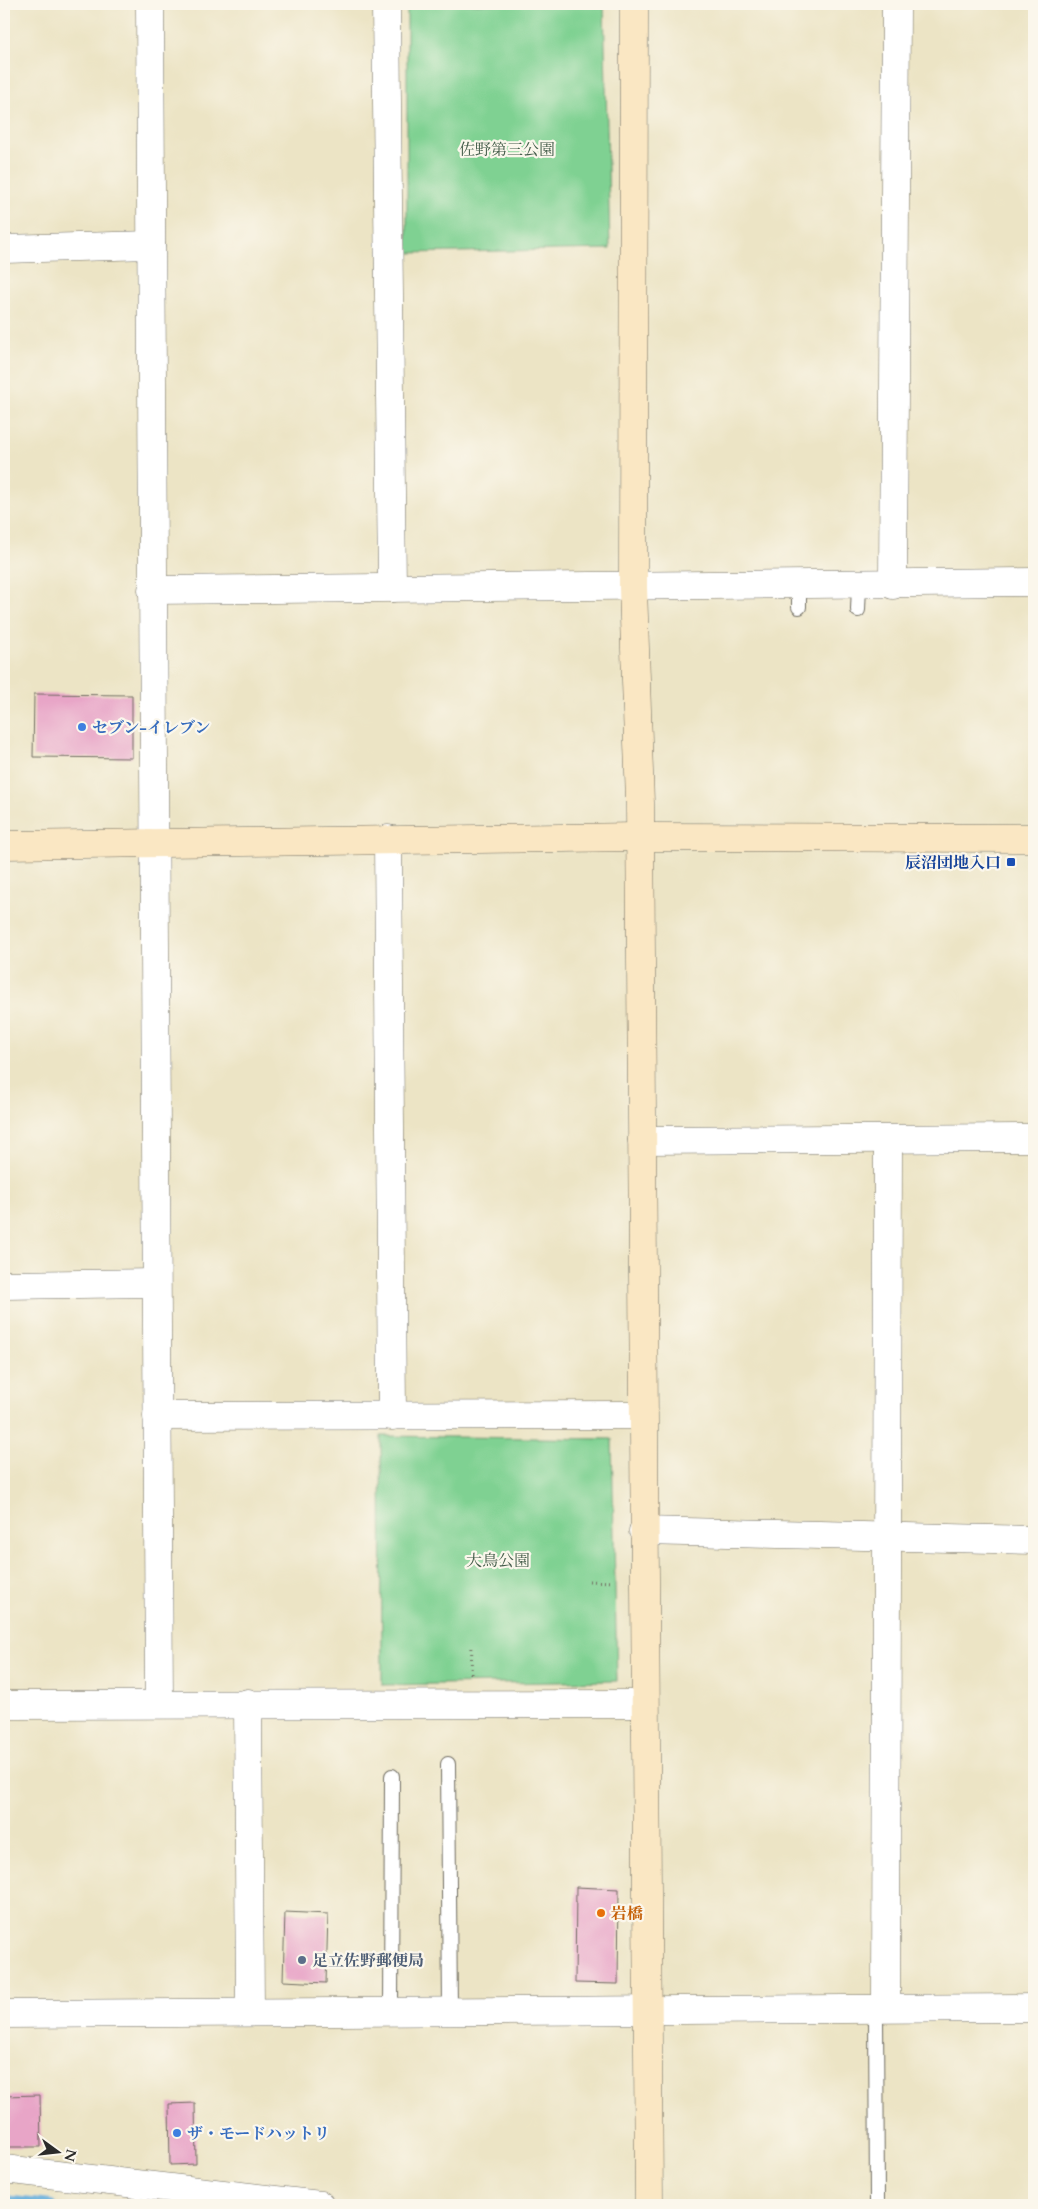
<svg xmlns="http://www.w3.org/2000/svg" width="1038" height="2209" font-family="Cardo,'Noto Serif JP',serif">
  <style>
    .green { fill: #7fd192; stroke: #557e5e }
    .lines { fill: none; stroke-linecap: round; stroke-linejoin: round }
    .stream { stroke: #63aedb; stroke-width: 10 }
    .building { fill: #e8a5c7 }
    .lane-casing { stroke: #6f6c61; stroke-width: 16 }
    .street-casing { stroke: #6f6c61; stroke-width: 29 }
    .secondary-casing { stroke: #6f6c61; stroke-width: 29 }
    .path { stroke: #6f6c61; stroke-width: 3; stroke-dasharray: 1 4; stroke-linecap: butt }
    .lane { stroke: #fff; stroke-width: 14 }
    .street { stroke: #fff; stroke-width: 28 }
    .secondary { stroke: #fae7c3; stroke-width: 28 }
    .shop-dot { fill: #3f7fe0; stroke: #fbf7ec; stroke-width: 2 }
    .transit-dot { fill: #1a4fb4; stroke: #fbf7ec; stroke-width: 2 }
    .food-dot { fill: #e8710a; stroke: #fbf7ec; stroke-width: 2 }
    .service-dot { fill: #5c6f8a; stroke: #fbf7ec; stroke-width: 2 }
    .labels { text-anchor: middle; stroke-width: 4.5; stroke-linejoin: round; paint-order: stroke }
    .park-label { font-size: 16px; fill: #445d4a; stroke: #fbf7ec }
    .shop-label { font-size: 16px; font-weight: bold; fill: #366cbe; stroke: #fbf7ec; text-anchor: start }
    .transit-label { font-size: 16px; font-weight: bold; fill: #164399; stroke: #fbf7ec; text-anchor: end }
    .food-label { font-size: 16px; font-weight: bold; fill: #c56008; stroke: #fbf7ec; text-anchor: start }
    .service-label { font-size: 16px; font-weight: bold; fill: #4e5e75; stroke: #fbf7ec; text-anchor: start }
  </style>
  <rect width="100%" height="100%" fill="#fbf7ec"/>
  <filter id="ink" filterUnits="userSpaceOnUse"><feTurbulence type="fractalNoise" baseFrequency=".02" numOctaves="2"/><feDisplacementMap in="SourceGraphic" scale="10" xChannelSelector="R" yChannelSelector="G"/><feConvolveMatrix kernelMatrix="1 2 1 2 8 2 1 2 1" color-interpolation-filters="sRGB"/></filter>
  <filter id="wash" filterUnits="userSpaceOnUse"><feTurbulence type="fractalNoise" baseFrequency=".0096" numOctaves="4" result="noise"/><feDisplacementMap in="SourceGraphic" scale="20" xChannelSelector="R" yChannelSelector="G"/><feGaussianBlur stdDeviation="1.12" result="paint"/><feColorMatrix in="noise" values="0 0 0 0 0 0 0 0 0 0 0 0 0 0 0 0 0 1.4 0 .05"/><feComposite in="paint" operator="in"/></filter>
  <g filter="url(#wash)">
    <rect width="100%" height="100%" fill="#ece4c5"/>
    <g class="green">
      <path d="M407 4H604L610 249 407 253Z"/>
      <path d="M381 1436 612 1439 617 1681 382 1685Z"/>
    </g>
    <g class="lines">
      <path class="stream" d="M4 2200 51 2205"/>
    </g>
    <g id="blocks">
      <g class="building">
        <path d="M34 694 132 695V758L33 757Z"/>
        <path d="M576 1887 619 1889 618 1984 575 1983Z"/>
        <path d="M285 1912 328 1914 326 1983 283 1981Z"/>
        <path d="M40 2095 41 2147H4V2096Z"/>
        <path d="M195 2103 196 2164 170 2165 169 2104Z"/>
      </g>
    </g>
  </g>
  <g filter="url(#ink)">
    <use href="#blocks" fill-opacity="0" stroke="#6f6c61" stroke-width="1"/>
    <g class="lines">
      <defs>
        <g id="lane">
          <path d="M799 607V585"/>
          <path d="M858 610 859 585"/>
          <path d="M448 1764 450 2011"/>
          <path d="M876 2008 877 2205"/>
          <path d="M391 2012 392 1776"/>
        </g>
        <g id="street">
          <path d="M150 4 159 1703"/>
          <path d="M386 4 392 588"/>
          <path d="M4 249 151 245"/>
          <path d="M893 585 896 4"/>
          <path d="M152 590 1034 582"/>
          <path d="M388 839 392 1416"/>
          <path d="M642 1140 1034 1138"/>
          <path d="M4 1285 156 1283"/>
          <path d="M157 1416 643 1415"/>
          <path d="M643 1531 1034 1540"/>
          <path d="M248 1703 250 2011"/>
          <path d="M4 1705 644 1704"/>
          <path d="M886 2008 888 1140"/>
          <path d="M4 2014 1034 2008"/>
          <path d="M4 2169 320 2205"/>
        </g>
        <g id="secondary">
          <path d="M634 4 633 587 640 803 649 2205"/>
          <path d="M4 845 640 837 1034 838"/>
        </g>
      </defs>
      <use href="#lane" class="lane-casing"/>
      <use href="#street" class="street-casing"/>
      <use href="#secondary" class="secondary-casing"/>
      <g class="path">
        <path d="M589 1581 614 1582"/>
        <path d="M471 1674 472 1644"/>
      </g>
      <use href="#lane" class="lane"/>
      <use href="#street" class="street"/>
      <use href="#secondary" class="secondary"/>
    </g>
  </g>
  <g class="shop-dot">
    <circle cx="82" cy="727" r="5"/>
    <circle cx="177" cy="2133" r="5"/>
  </g>
  <rect class="transit-dot" x="1006" y="857" width="10" height="10" rx="2.5"/>
  <circle class="food-dot" cx="601" cy="1913" r="5"/>
  <circle class="service-dot" cx="302" cy="1960" r="5"/>
  <g class="labels">
    <g class="park-label">
      <text x="507" y="155">佐野第三公園</text>
      <text x="498" y="1566">大鳥公園</text>
    </g>
    <g class="shop-label">
      <text x="92" y="733">セブン-イレブン</text>
      <text x="187" y="2139">ザ・モードハットリ</text>
    </g>
    <g class="transit-label">
      <text x="1001" y="868">辰沼団地入口</text>
    </g>
    <g class="food-label">
      <text x="611" y="1919">岩橋</text>
    </g>
    <g class="service-label">
      <text x="312" y="1966">足立佐野郵便局</text>
    </g>
  </g>
  <rect width="1038" height="2209" fill="none" stroke="#fbf7ec" stroke-width="20"/>
  <g transform="translate(58 2152) rotate(105)" stroke="#fbf7ec" stroke-width="4" paint-order="stroke">
  <path d="M0-4L9 19L0 12L-9 19Z" fill="#2b2b2b"/>
  <text y="-8" font-size="14" font-weight="bold" text-anchor="middle" fill="#2b2b2b">N</text>
  </g>
</svg>
